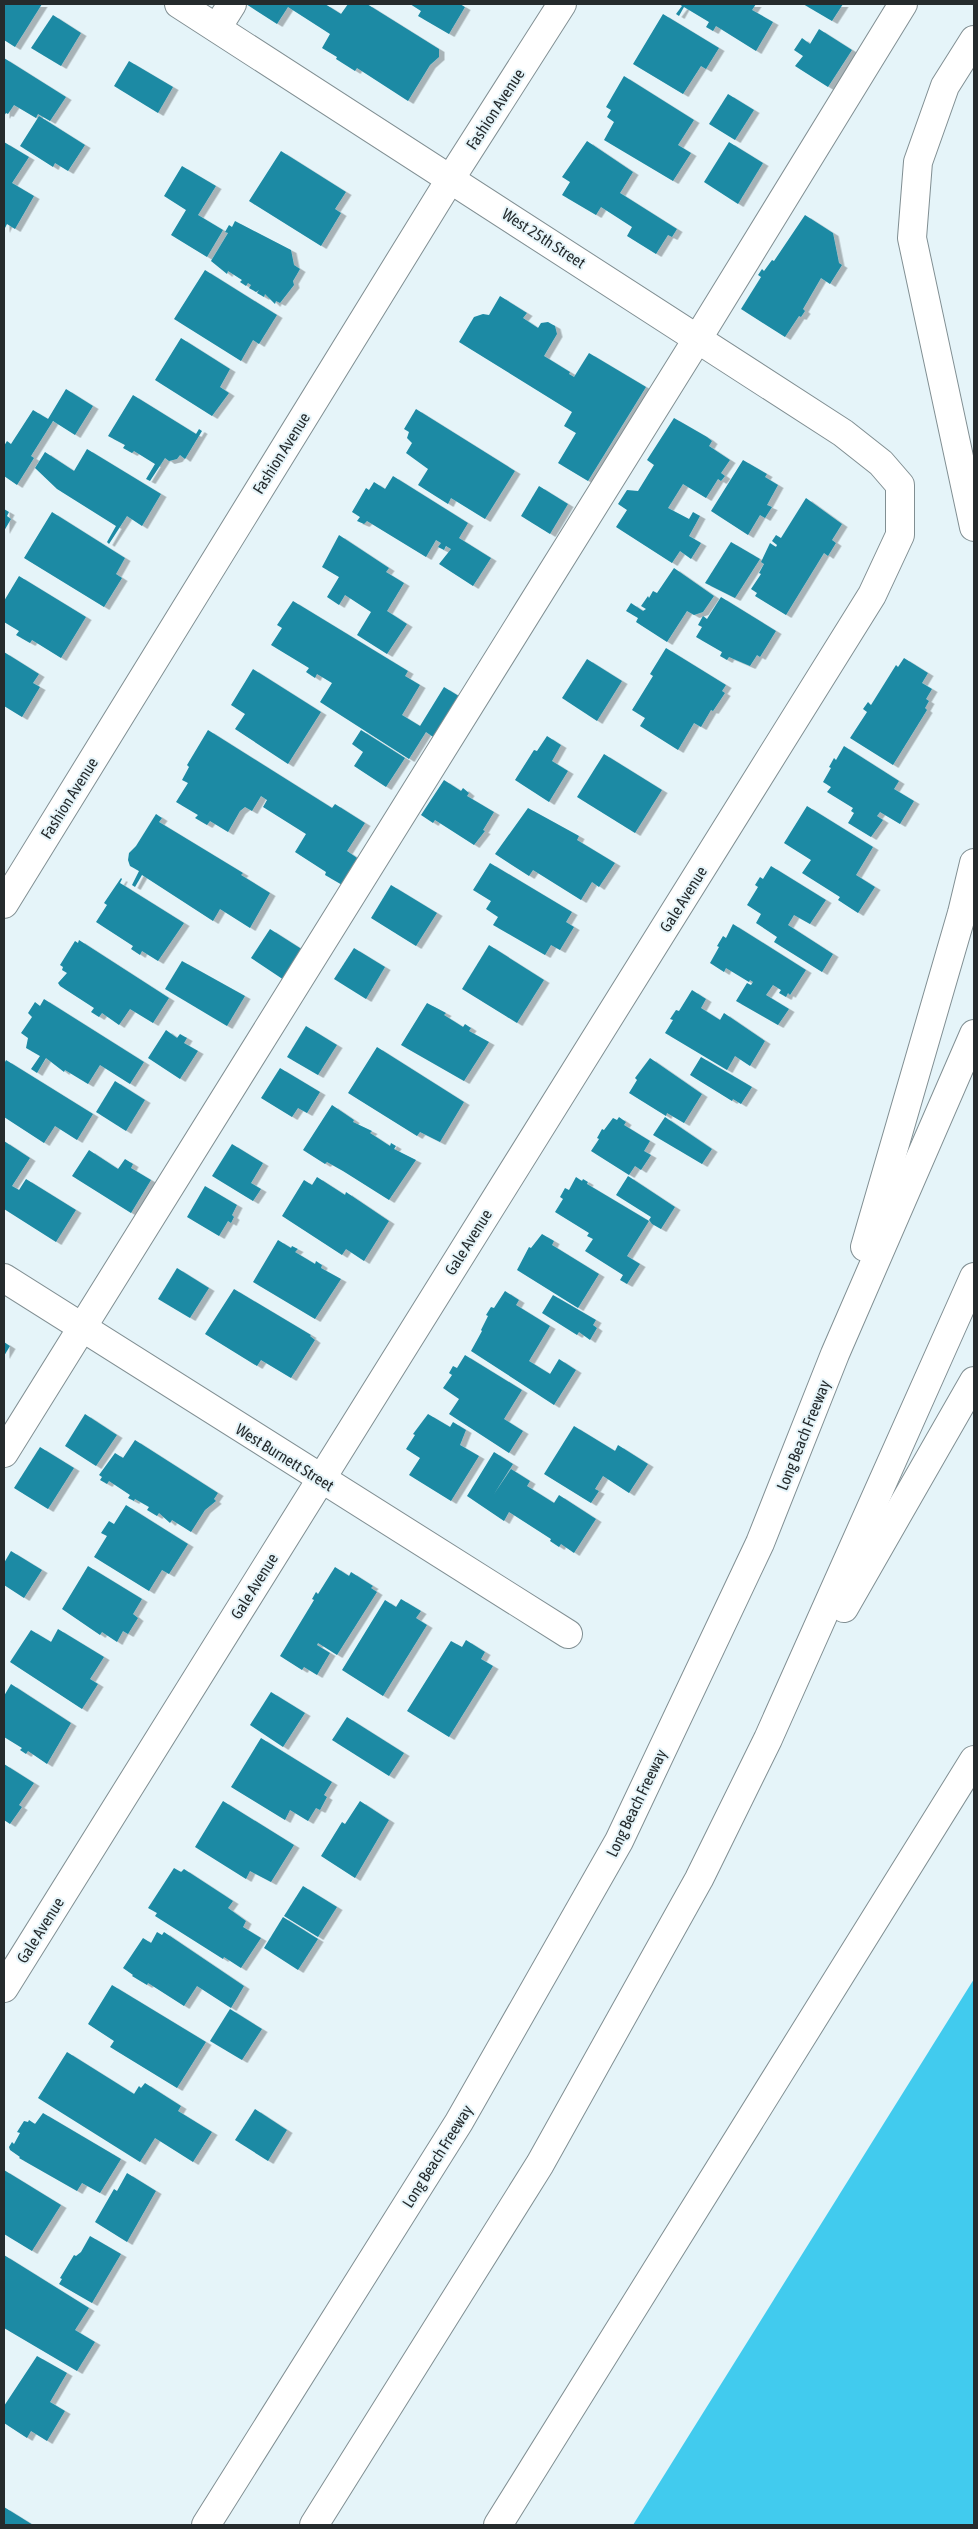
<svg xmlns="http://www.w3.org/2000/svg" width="978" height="2529" font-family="'Asap Condensed',sans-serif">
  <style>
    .water { fill: #41cbee }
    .building { fill: #1b8aa4; filter: url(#shadow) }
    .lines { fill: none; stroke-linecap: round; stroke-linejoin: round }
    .minor-casing { stroke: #818f93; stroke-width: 30 }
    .highway-casing { stroke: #818f93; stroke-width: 30 }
    .minor { stroke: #fff; stroke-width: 28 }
    .highway { stroke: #fff; stroke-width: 28 }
    .labels { text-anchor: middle; stroke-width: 4; stroke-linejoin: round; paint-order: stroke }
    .street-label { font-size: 16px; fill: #252b2d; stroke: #e5f4f9 }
  </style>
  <defs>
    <filter id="shadow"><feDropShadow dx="5.5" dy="3" stdDeviation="0" flood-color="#0004"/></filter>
  </defs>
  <rect width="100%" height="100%" fill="#e5f4f9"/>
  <path class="water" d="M974 1979V2525H633Z"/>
  <g class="building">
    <path d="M4 4H42L15 47 4 40Z"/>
    <path d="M246 4H325L341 14 348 4H367L439 49V57L430 65 408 101 357 68 355 71 336 59 337 57 322 48 330 34 288 7 277 24Z"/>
    <path d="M410 4H460L465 7 449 34 418 16 421 11Z"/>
    <path d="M679 4H756L752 10 773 22 756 51 716 26 713 31 706 27 709 22 684 7 679 16 676 14 682 6Z"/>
    <path d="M803 4H843L832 21Z"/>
    <path d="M663 14 719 48 706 69 701 66 683 94 633 64Z"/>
    <path d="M53 15 81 33 61 66 31 48Z"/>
    <path d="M819 29 852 50 828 87 795 66 803 56 794 50 802 38 810 44Z"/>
    <path d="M4 58 66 97 50 121 38 114 36 118 14 105 8 114 6 113 4 116Z"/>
    <path d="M129 61 173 87 158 113 114 86Z"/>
    <path d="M624 76 694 120 678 145 691 153 673 181 604 140 614 122 607 117 611 110 606 107Z"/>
    <path d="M728 94 754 110 735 140 709 124Z"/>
    <path d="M39 116 85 145 68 171 55 163 53 167 20 146Z"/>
    <path d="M587 141 633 172 620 193 677 229 672 237 668 235 656 254 627 236 632 227 601 207 596 215 562 195 570 182 562 177Z"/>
    <path d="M4 142 29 157 12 183 34 196 15 229 7 224 4 230Z"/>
    <path d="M729 142 763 163 738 204 704 182Z"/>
    <path d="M281 151 346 192 335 209 341 213 321 246 249 201Z"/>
    <path d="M182 166 216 186 198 215 223 230 207 257 171 235 186 210 164 196Z"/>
    <path d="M805 215 833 233 839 263 842 265 830 284 821 278 803 309 805 311 801 317 799 316 785 337 741 309 761 277 758 275 762 269 764 271 772 260 774 261Z"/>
    <path d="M235 221 291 250 294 265 300 269 293 281 294 285 280 303 276 301 275 304 265 294 264 297 257 293 259 290 256 292 249 288 251 285 248 283 246 286 240 282 242 280 228 271 227 274 211 261 228 233 225 232 229 225 232 227Z"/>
    <path d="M205 270 277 315 259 344 253 340 241 361 174 319Z"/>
    <path d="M500 296 527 313 523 318 538 328 541 323 548 322 555 326 557 334 544 356 570 372 569 374 574 377 589 353 646 387 588 481 558 463 576 433 564 426 572 412 459 342 474 317 483 314 489 315Z"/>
    <path d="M181 338 230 369 220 387 229 393 212 416 155 380Z"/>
    <path d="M66 389 93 406 75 435 53 421 31 456 34 458 17 485 4 476V446L7 441 11 444 33 410 48 419Z"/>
    <path d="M133 395 196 434 199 429 202 431 185 459 180 455 177 459 169 461 165 458 150 481 146 479 155 464 134 451 132 453 123 448 125 445 108 436Z"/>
    <path d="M416 409 515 471 485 519 451 498 448 504 418 485 428 469 406 453 412 443 407 438 409 432 404 429Z"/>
    <path d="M674 418 707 437 712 441 709 446 730 460 721 473 725 476 721 481 718 479 706 498 683 484 668 508 689 519 693 512 700 516 689 536 701 543 691 559 680 551 672 563 616 527 627 510 618 504 627 490 638 491 654 465 647 460Z"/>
    <path d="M87 449 161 494 142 526 127 516 109 544 107 542 116 526 57 489 35 468 45 452 74 471Z"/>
    <path d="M743 460 767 474 765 477 778 485 767 505 772 507 765 518 760 515 748 535 711 511Z"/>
    <path d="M393 476 468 523 459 538 491 558 473 586 439 564 451 549 446 546 444 550 438 547 441 543 436 540 426 557 367 521 364 524 357 521 360 517 352 512 366 488 369 490 374 482 385 489Z"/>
    <path d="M539 486 568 504 550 534 521 516Z"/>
    <path d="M806 498 842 524 832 540 836 543 828 556 824 553 786 615 755 596 757 593 751 589 761 574 759 573 764 564 761 562 770 543 776 547 777 545 772 541 776 535 781 538Z"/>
    <path d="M4 509 9 512 7 516 11 519 4 531Z"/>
    <path d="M52 512 125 558 116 574 122 578 104 607 24 558Z"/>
    <path d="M339 535 389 568 386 572 404 583 387 611 407 624 387 654 357 635 371 612 345 595 339 605 327 597 339 577 322 567Z"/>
    <path d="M731 542 760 559 735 598 705 583Z"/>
    <path d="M674 568 714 596 703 612 694 615 687 611 667 642 636 622 638 618 626 611 631 603 643 611 646 609 641 606 648 596 649 598 653 591 657 593Z"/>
    <path d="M19 576 86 617 61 658 32 640 30 643 16 635 19 631 4 622V601Z"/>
    <path d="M721 597 776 631 760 657 757 655 750 666 729 657 727 660 720 656 722 652 696 637 702 627 698 625 703 616 707 619Z"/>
    <path d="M293 601 408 671 405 676 420 685 402 715 420 726 444 687 462 698 436 739 426 732 409 759 320 702 332 683 317 674 315 678 306 672 309 668 271 645 282 628 277 625Z"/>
    <path d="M666 648 726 685 722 691 725 693 713 711 711 710 701 727 694 723 678 750 640 726 645 718 632 710 653 676 650 674Z"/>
    <path d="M4 652 39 674 33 683 40 687 22 717 4 706Z"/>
    <path d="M904 658 928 673 922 683 932 689 926 699 929 701 925 708 927 710 893 765 850 738 867 712 863 709 868 702 871 705 896 665 898 667Z"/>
    <path d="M587 659 622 681 597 721 562 698Z"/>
    <path d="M253 669 321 712 288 764 235 729 245 714 231 705Z"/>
    <path d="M208 730 332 808 335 804 365 823 347 851 360 860 344 886 325 875 326 872 295 852 306 834 263 807 267 800 261 796 252 811 245 807 240 811 228 832 210 821 207 825 195 818 198 815 176 802 188 783 182 780 189 767 187 765Z"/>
    <path d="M361 730 405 758 386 787 354 766 363 752 352 744Z"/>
    <path d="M547 736 561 745 552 761 568 771 549 802 515 780 534 750 537 751Z"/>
    <path d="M844 746 899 781 894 789 914 801 900 824 880 812 877 816 883 820 871 837 848 823 854 813 851 811 853 808 827 792 831 787 823 782 831 768 829 767 834 758 836 760Z"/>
    <path d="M604 754 662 790 635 833 577 797Z"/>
    <path d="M444 780 461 791 463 788 469 793 467 796 494 812 483 830 485 831 474 845 435 820 433 823 421 815Z"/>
    <path d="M807 806 873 847 856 875 875 887 858 913 838 900 840 897 802 873 811 860 784 843Z"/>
    <path d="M528 808 579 836 577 840 615 863 599 887 592 882 581 900 533 870 529 876 495 854Z"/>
    <path d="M156 814 162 818 159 822 243 873 241 875 270 893 250 928 220 909 213 921 142 875 135 887 132 885 139 871 130 866 128 860 129 853 136 846Z"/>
    <path d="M490 863 572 912 566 922 574 927 560 950 551 945 545 955 493 925 498 917 486 909 491 901 473 890Z"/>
    <path d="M771 866 826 900 810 924 794 915 788 925 833 954 822 972 774 942 777 937 756 923 761 914 747 905 758 887 755 885 760 877 763 879Z"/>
    <path d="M121 878 122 879 120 883 184 923 158 961 142 951 140 955 131 949 133 946 96 922 107 905 104 903Z"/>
    <path d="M391 885 437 913 416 946 371 918Z"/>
    <path d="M733 924 806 970 790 995 788 993 786 997 779 993 781 990 773 985 766 995 789 1009 778 1025 736 1001 747 983 751 985 753 982 750 980 749 982 726 968 724 972 710 963 719 947 717 946 723 936 726 938Z"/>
    <path d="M270 929 303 950 284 980 251 958Z"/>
    <path d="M79 940 169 998 153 1023 130 1009 119 1025 102 1013 99 1017 91 1012 94 1008 60 986 58 983 67 973 62 970 63 967 60 965 75 941 78 943Z"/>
    <path d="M489 945 544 980 517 1023 462 989Z"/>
    <path d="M354 948 385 967 366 999 334 979Z"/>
    <path d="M182 961 245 996 227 1026 165 989Z"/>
    <path d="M692 990 706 999 701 1008 720 1020 724 1013 765 1041 750 1066 735 1056 727 1070 665 1033 673 1020 670 1019 676 1010 679 1011Z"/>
    <path d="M44 999 144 1062 130 1084 100 1065 88 1084 65 1070 64 1072 46 1058 37 1073 31 1069 40 1056 26 1048 28 1038 21 1033 32 1017 28 1013 35 1002 40 1006Z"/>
    <path d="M427 1003 446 1013 444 1015 463 1027 465 1024 471 1028 469 1031 489 1042 464 1081 401 1045Z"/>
    <path d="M306 1026 337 1045 318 1075 287 1057Z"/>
    <path d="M166 1030 177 1038 180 1034 187 1038 184 1043 198 1051 180 1079 148 1058Z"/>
    <path d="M377 1047 464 1102 440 1142 420 1132 417 1136 348 1093Z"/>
    <path d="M701 1057 752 1087 741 1104 733 1099 732 1101 690 1075Z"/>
    <path d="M650 1058 702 1094 684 1123 667 1113 666 1116 629 1093 637 1080 635 1078Z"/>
    <path d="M6 1060 93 1114 77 1140 55 1126 44 1143 4 1117V1064Z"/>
    <path d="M280 1068 320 1092 307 1113 298 1108 292 1117 261 1098Z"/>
    <path d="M115 1081 145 1100 126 1131 96 1112Z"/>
    <path d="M332 1105 354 1120 353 1122 372 1131 370 1133 390 1146 391 1143 396 1146 394 1149 416 1160 389 1200 343 1171 327 1162 325 1164 303 1150Z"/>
    <path d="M619 1117 626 1122 624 1125 650 1141 644 1151 651 1155 641 1170 635 1166 629 1175 591 1151 599 1139 597 1138 602 1129 604 1130 613 1118 617 1120Z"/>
    <path d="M665 1117 712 1149 702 1164 653 1135Z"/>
    <path d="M4 1141 30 1158 12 1186 19 1190 26 1179 76 1210 56 1242 4 1209Z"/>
    <path d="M232 1144 263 1163 251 1183 261 1189 253 1201 212 1176Z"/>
    <path d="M89 1150 118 1169 125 1159 133 1164 131 1168 151 1180 131 1213 72 1176Z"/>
    <path d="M628 1176 675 1207 661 1229 652 1224 649 1220 651 1217 616 1195Z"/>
    <path d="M317 1177 345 1195 346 1192 389 1221 364 1261 346 1249 342 1255 282 1216 304 1180 312 1185Z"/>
    <path d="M576 1177 582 1181 583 1179 588 1182 587 1184 649 1221 627 1256 640 1264 627 1284 620 1280 623 1275 585 1251 593 1239 587 1236 589 1233 555 1212 563 1199 560 1197 565 1188 569 1190Z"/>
    <path d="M205 1186 237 1205 232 1215 234 1217 231 1223 228 1221 219 1236 187 1217Z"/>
    <path d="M542 1234 554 1241 552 1245 599 1274 578 1308 517 1270 529 1247 531 1248Z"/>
    <path d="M278 1240 291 1248 292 1246 298 1249 295 1252 315 1264 316 1261 322 1265 321 1268 341 1279 315 1319 253 1282Z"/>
    <path d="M177 1268 209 1288 190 1318 158 1299Z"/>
    <path d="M234 1289 311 1335 310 1336 315 1340 291 1378 261 1360 257 1366 205 1334Z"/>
    <path d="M505 1291 519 1300 516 1305 550 1326 529 1361 550 1374 559 1359 576 1370 554 1405 471 1351 482 1331 481 1330 488 1316 486 1315 491 1307 494 1308Z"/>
    <path d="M553 1295 596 1320 593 1325 597 1328 590 1340 579 1332 577 1335 542 1313Z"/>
    <path d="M4 1342 10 1346 4 1356Z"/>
    <path d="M465 1355 522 1390 504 1419 523 1431 509 1453 449 1414 459 1399 443 1388 452 1375 449 1373 453 1366 457 1368Z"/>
    <path d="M85 1414 117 1435 96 1466 65 1446Z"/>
    <path d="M428 1414 450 1427 453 1422 466 1430 460 1445 479 1456 451 1501 409 1475 420 1458 406 1449 415 1435 413 1434Z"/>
    <path d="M574 1426 615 1451 618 1445 648 1464 629 1493 603 1476 595 1489 599 1491 591 1503 544 1474Z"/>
    <path d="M135 1440 218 1493 214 1499 216 1501 205 1510 191 1532 172 1520 170 1523 159 1513 157 1516 147 1510 149 1507 135 1499 134 1501 128 1498 130 1495 109 1481 107 1484 100 1480 102 1477 99 1475 115 1453 123 1458Z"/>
    <path d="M40 1447 74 1468 48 1509 14 1488Z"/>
    <path d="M494 1452 513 1464 494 1494 511 1469 530 1481 527 1486 554 1503 559 1495 596 1519 574 1553 561 1544 559 1547 550 1541 551 1539 509 1512 504 1521 467 1496Z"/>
    <path d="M126 1505 188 1544 169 1574 162 1570 149 1591 94 1557 107 1536 101 1533 109 1521 114 1524Z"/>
    <path d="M11 1551 42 1570 24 1598 4 1585V1563Z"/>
    <path d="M88 1566 142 1599 133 1614 138 1618 128 1634 123 1631 117 1642 102 1632 100 1635 62 1609Z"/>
    <path d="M335 1567 349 1576 351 1572 373 1586 371 1588 377 1592 337 1655 318 1643 317 1645 330 1653 317 1675 304 1667 302 1670 280 1656 314 1600 312 1599 316 1592 318 1594Z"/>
    <path d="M401 1599 421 1611 416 1618 427 1625 383 1696 342 1670 385 1600 396 1607Z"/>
    <path d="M58 1629 104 1657 90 1679 98 1684 82 1709 10 1662 31 1630 51 1642Z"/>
    <path d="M466 1640 485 1652 481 1659 493 1666 449 1737 407 1711 451 1641 462 1647Z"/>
    <path d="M11 1684 71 1723 47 1764 28 1751 26 1754 20 1750 22 1748 4 1737V1696Z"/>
    <path d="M271 1692 305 1713 283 1747 250 1725Z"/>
    <path d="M347 1717 404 1753 389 1776 332 1740Z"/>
    <path d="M261 1738 332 1782 324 1795 327 1797 320 1810 316 1808 308 1821 290 1810 285 1820 231 1787Z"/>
    <path d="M4 1764 34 1783 19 1805 22 1807 10 1824 4 1820Z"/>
    <path d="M223 1801 294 1845 271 1882 250 1871 246 1879 195 1847Z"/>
    <path d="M360 1801 389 1820 355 1878 321 1856 342 1822 345 1824Z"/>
    <path d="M174 1868 181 1872 184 1869 233 1901 228 1908 246 1921 243 1927 261 1938 241 1968 224 1957 223 1959 155 1916 157 1913 148 1908Z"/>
    <path d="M303 1886 337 1907 318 1937 284 1916Z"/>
    <path d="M283 1917 318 1939 298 1970 264 1948Z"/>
    <path d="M157 1932 162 1935 164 1932 244 1986 231 2008 197 1986 184 2006 148 1983 147 1985 132 1976 133 1975 123 1968 143 1938 151 1943Z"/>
    <path d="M112 1985 206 2042 177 2088 110 2047 114 2041 88 2024Z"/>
    <path d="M230 2009 262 2029 242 2060 210 2041Z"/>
    <path d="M67 2052 134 2094 139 2086 141 2088 145 2083 181 2106 178 2111 212 2132 193 2162 155 2138 140 2162 38 2098Z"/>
    <path d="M255 2109 287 2130 268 2161 235 2140Z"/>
    <path d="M43 2113 121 2159 100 2193 82 2183 77 2191 19 2158 20 2157 10 2150 9 2147 12 2142 14 2144 20 2133 17 2132 24 2121 28 2122 29 2120 35 2124Z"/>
    <path d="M4 2170 61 2205 32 2251 4 2234Z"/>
    <path d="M127 2173 156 2191 127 2242 95 2222 114 2189 117 2191Z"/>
    <path d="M90 2236 121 2254 92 2303 59 2284 62 2279 60 2278 74 2255 76 2256 81 2252Z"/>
    <path d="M4 2255 89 2308 75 2330 95 2342 77 2371 4 2328Z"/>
    <path d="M37 2356 67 2373 50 2402 65 2411 47 2441 31 2431 27 2438 4 2423V2406Z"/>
    <path d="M4 2507 33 2525H4Z"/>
  </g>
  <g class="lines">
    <defs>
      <g id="minor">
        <path d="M217 28 232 4"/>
        <path d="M4 904 451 178 562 4"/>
        <path d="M4 1278 568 1634"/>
        <path d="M4 1453 698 338 903 4"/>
        <path d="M4 1988 872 595 900 535V485L881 463 843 433 179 4"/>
        <path d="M498 2525 974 1760"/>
      </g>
      <g id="highway">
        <path d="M974 40 945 86 918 162 912 238 974 527"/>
        <path d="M865 1247 962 913 974 863"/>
        <path d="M844 1608 974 1381"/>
        <path d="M206 2525 459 2122 619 1841 760 1543 835 1354 974 1034"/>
        <path d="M314 2525 540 2164 699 1879 768 1739 974 1277"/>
      </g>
    </defs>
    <use href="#minor" class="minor-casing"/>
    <use href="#highway" class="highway-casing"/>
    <use href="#minor" class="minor"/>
    <use href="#highway" class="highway"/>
  </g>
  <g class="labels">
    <g class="street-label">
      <text transform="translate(495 109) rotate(-57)" y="6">Fashion Avenue</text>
      <text transform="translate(544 238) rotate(33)" y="6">West 25th Street</text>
      <text transform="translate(281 453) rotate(-58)" y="6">Fashion Avenue</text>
      <text transform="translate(69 798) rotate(-58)" y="6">Fashion Avenue</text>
      <text transform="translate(683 899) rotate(-58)" y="6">Gale Avenue</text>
      <text transform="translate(468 1242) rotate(-58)" y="6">Gale Avenue</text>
      <text transform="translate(803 1435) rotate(-68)" y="6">Long Beach Freeway</text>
      <text transform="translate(285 1457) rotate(32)" y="6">West Burnett Street</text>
      <text transform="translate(254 1586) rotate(-58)" y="6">Gale Avenue</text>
      <text transform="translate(636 1803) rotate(-64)" y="6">Long Beach Freeway</text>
      <text transform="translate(40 1930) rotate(-58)" y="6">Gale Avenue</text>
      <text transform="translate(437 2156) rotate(-58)" y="6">Long Beach Freeway</text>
    </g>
  </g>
  <rect width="978" height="2529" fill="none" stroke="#252b2d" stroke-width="10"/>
</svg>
